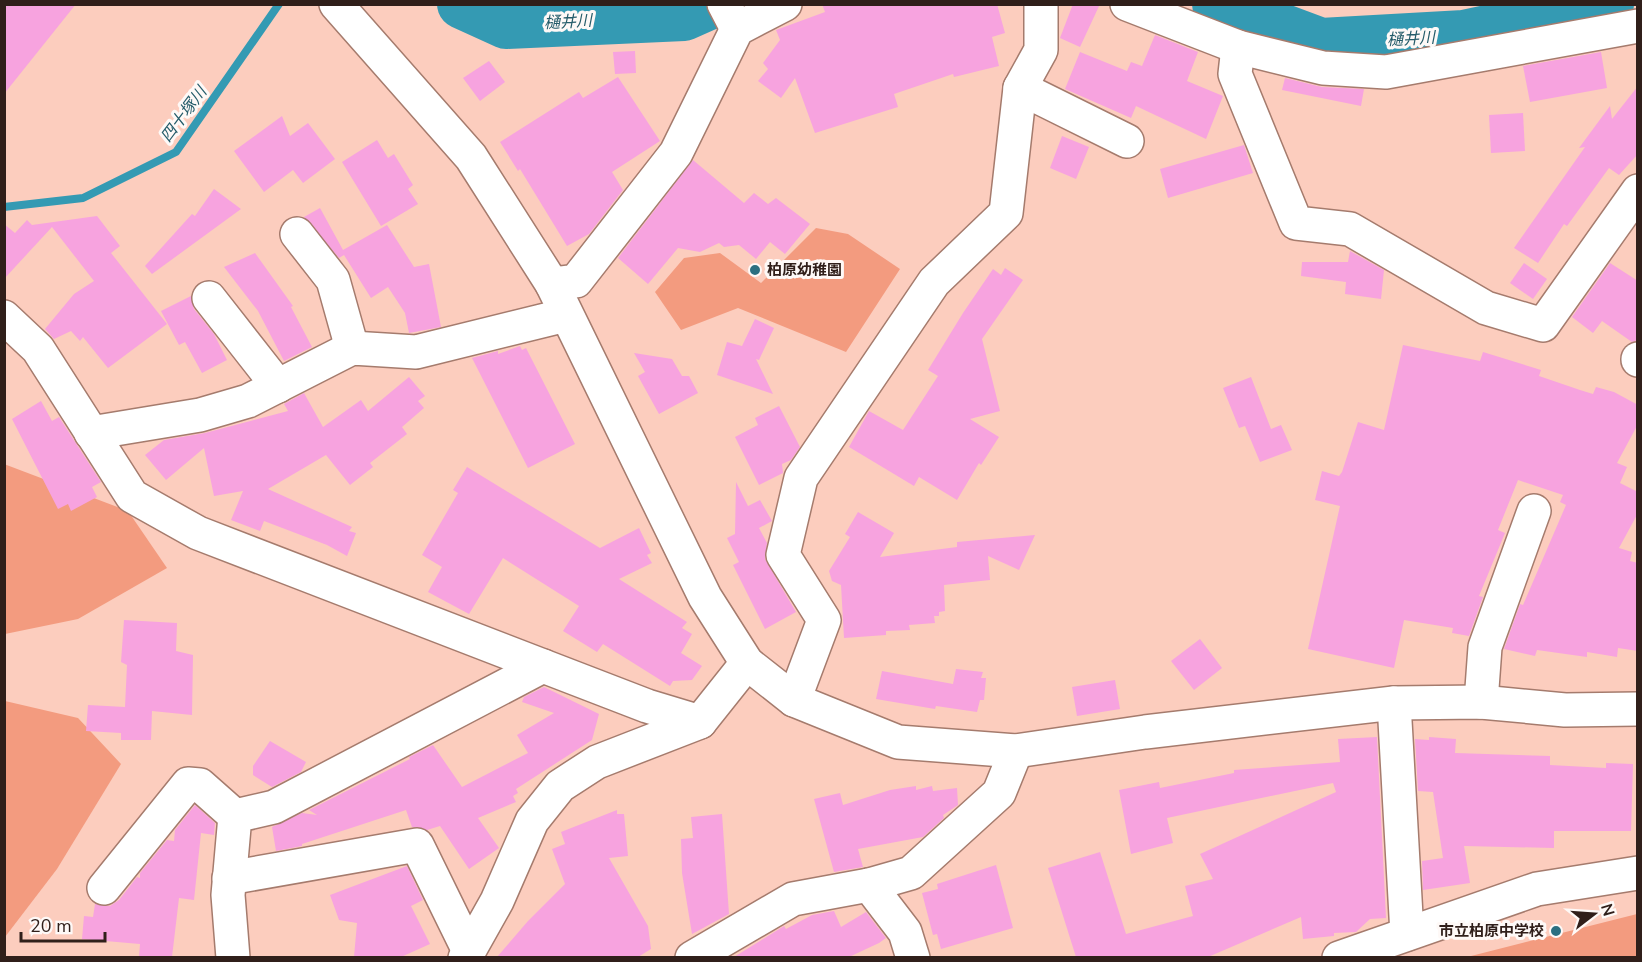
<svg xmlns="http://www.w3.org/2000/svg" width="1642" height="962" font-family="'Nunito Sans','Noto Sans JP',sans-serif">
  <style>
    .green { fill: #f39b7f }
    .lines { fill: none; stroke-linecap: round; stroke-linejoin: round }
    .stream { stroke: #349ab3; stroke-width: 8 }
    .river { stroke: #349ab3; stroke-width: 50 }
    .building { fill: #f7a3df }
    .minor-casing { stroke: #a57b6d; stroke-width: 36 }
    .tertiary-casing { stroke: #a57b6d; stroke-width: 36 }
    .minor { stroke: #fff; stroke-width: 33 }
    .tertiary { stroke: #fff; stroke-width: 33 }
    .poi-dot { fill: #2c6f81; stroke: #fef9f7; stroke-width: 2 }
    .labels { text-anchor: middle; stroke-width: 6; stroke-linejoin: round; paint-order: stroke }
    .poi-label { font-size: 15px; font-weight: bold; fill: #301f1a; stroke: #fef9f7; text-anchor: start }
    .water-label { font-size: 16px; font-style: italic; fill: #255c6a; stroke: #fef9f7 }
  </style>
  <rect width="100%" height="100%" fill="#fccdbe"/>
  <g class="green">
    <path d="M816 228 848 234 900 269 846 352 738 308 681 330 655 292 684 258 720 253 761 283Z"/>
    <path d="M4 464 128 511 167 568 78 619 5 634Z"/>
    <path d="M5 701 78 718 121 764 57 869 5 937Z"/>
    <path d="M1637 914V957H1467L1475 955Z"/>
  </g>
  <g class="lines">
    <path class="stream" d="M4 207 83 198 176 152 279 4"/>
    <g class="river">
      <path d="M462 4 506 24 684 16 711 4"/>
      <path d="M1217 4 1321 43 1464 35 1609 4"/>
    </g>
  </g>
  <g class="building">
    <path d="M4 4H76L4 94Z"/>
    <path d="M822 4H997L1005 33 992 37 999 66 954 77 953 74 894 94 898 107 815 133 795 78 781 98 758 81 768 69 763 63 780 40 776 30 825 12Z"/>
    <path d="M1073 4H1100L1080 47 1060 38Z"/>
    <path d="M1155 35 1198 52 1187 81 1223 96 1206 139 1136 106 1131 118 1065 89 1080 52 1127 71 1131 62 1142 66Z"/>
    <path d="M635 51 636 73 615 74 613 52Z"/>
    <path d="M1601 52 1607 88 1530 102 1523 66Z"/>
    <path d="M489 61 505 82 480 101 463 78Z"/>
    <path d="M618 77 660 141 612 172 623 190 589 234 567 246 520 169 518 171 500 142 579 92 583 98Z"/>
    <path d="M1285 78 1322 87 1364 89 1361 106 1282 90Z"/>
    <path d="M1638 86V154L1619 175 1609 168 1567 226 1564 224 1538 263 1514 248 1585 147 1579 148 1610 106 1612 119Z"/>
    <path d="M1523 113 1525 151 1491 153 1489 115Z"/>
    <path d="M282 116 290 136 308 123 335 159 303 183 293 170 264 192 234 151Z"/>
    <path d="M1062 136 1089 147 1076 179 1050 168Z"/>
    <path d="M377 140 388 158 394 154 413 185 408 189 418 204 381 226 342 162Z"/>
    <path d="M1244 145 1253 173 1168 198 1160 169Z"/>
    <path d="M693 160 744 203 754 193 768 204 776 198 810 224 785 254 770 242 756 259 739 245 724 247 719 243 700 252 678 248 648 284 618 258Z"/>
    <path d="M214 189 241 209 152 274 145 266 192 214 195 216Z"/>
    <path d="M320 208 343 250 387 225 414 267 429 264 441 327 409 333 405 313 388 287 371 298 344 255 339 258 304 217Z"/>
    <path d="M97 216 120 246 111 253 167 324 108 368 83 337 80 341 71 331 54 339 45 329 74 294 94 281 52 227 4 279V224L15 233 27 220 32 225Z"/>
    <path d="M1350 251 1384 270 1381 299 1345 294 1346 282 1301 276 1302 262H1348Z"/>
    <path d="M255 253 293 306 291 307 312 347 284 361 258 311 224 267Z"/>
    <path d="M1524 263 1547 279 1533 299 1510 283Z"/>
    <path d="M1610 263 1638 281V340L1632 342 1602 321 1593 333 1572 317Z"/>
    <path d="M1005 268 1023 280 982 339 1000 411 970 419 999 437 981 465 979 463 957 500 919 477 914 486 849 447 869 411 903 430 938 376 928 370 963 313 993 269 1001 275Z"/>
    <path d="M191 296 194 309 214 334 227 360 202 373 185 342 179 345 161 311Z"/>
    <path d="M755 319 774 328 759 360 756 359 773 394 717 375 727 342 742 346Z"/>
    <path d="M1403 345 1480 361 1483 352 1541 370 1539 376 1580 390 1593 394 1596 387 1614 392 1638 405V424L1617 463 1627 467 1620 483 1638 492V513L1619 548 1632 552 1630 561 1638 563V651L1618 648 1617 657 1587 652V657L1537 650 1535 656 1504 649 1520 604 1523 605 1566 505 1560 502 1563 495 1518 480 1498 530 1505 533 1479 596 1483 597 1469 636 1452 633 1453 628 1404 620 1394 668 1308 649 1340 506 1315 500 1322 471 1339 476 1342 472 1358 422 1384 430Z"/>
    <path d="M520 346 522 350 526 348 575 444 528 468 472 358 498 351V354Z"/>
    <path d="M634 353 672 359 682 376H689L698 393 659 414 638 376 645 372Z"/>
    <path d="M409 377 425 396 418 401 424 408 402 427 407 434 370 463 373 467 350 485 326 455 268 489 352 527 349 531 356 533 347 556 327 545 264 521 260 531 231 520 243 491 214 496 204 448 166 480 145 455 164 440 205 433 288 411 284 404 304 393 323 427 361 400 368 411Z"/>
    <path d="M1251 377 1271 429 1281 425 1292 450 1260 462 1245 426 1239 428 1223 388Z"/>
    <path d="M41 401 52 421 59 417 101 482 92 487 97 497 71 511 68 504 58 509 12 419Z"/>
    <path d="M779 406 800 447 791 460 782 464 783 473 759 485 735 437 758 425 755 418Z"/>
    <path d="M467 467 600 548 639 528 651 553 647 555 652 563 619 579 687 622 682 628 692 634 681 653 702 666 692 680 673 681 670 686 603 644 597 652 563 631 579 606 503 558 469 614 428 592 442 567 422 555 458 493 453 490Z"/>
    <path d="M736 482 748 506 760 500 772 521 759 528 767 543 765 559 796 612 765 629 733 565 739 562 727 538 735 534Z"/>
    <path d="M858 512 894 533 880 557 957 547V542L1035 535 1019 570 988 556 990 580 944 585 945 611 939 612V616H934L935 623 909 625 910 630 886 631V635L844 638 841 585 832 581 829 571 850 537 845 534Z"/>
    <path d="M124 620 177 623 176 651 193 655 192 715 152 711 151 740H121V733L86 731 88 705 125 707 127 665 121 662Z"/>
    <path d="M1200 639 1222 668 1194 690 1171 661Z"/>
    <path d="M956 669 983 672 981 678H986L984 700H980L977 712 936 706 935 709 876 699 882 671 953 684Z"/>
    <path d="M1115 680 1120 709 1077 716 1072 687Z"/>
    <path d="M544 687 599 714 592 740 516 789 518 793 513 796 516 802 478 818 499 848 469 869 440 826 427 830 412 827 406 810 302 844V846L276 851 272 827 302 813 317 815 309 810 410 759 409 757 433 745 462 787 528 753 517 735 554 713 522 702 524 697Z"/>
    <path d="M1377 737 1386 918 1370 919 1356 932 1334 933V936L1303 939 1301 917 1208 957H1076L1048 868 1100 852 1126 934 1193 916 1185 886 1213 879 1200 854 1336 792 1333 783 1167 818 1173 843 1131 854 1119 790 1159 782 1160 788 1234 773V770L1340 762 1338 739Z"/>
    <path d="M1429 737 1456 739 1455 753 1550 756V765L1606 768V763L1633 764 1631 831H1554V848L1464 846 1470 883 1423 890 1422 861 1443 858 1433 792 1418 791 1415 739 1429 740Z"/>
    <path d="M270 741 306 762 301 772 272 787 253 775V766Z"/>
    <path d="M916 786V790L932 786 933 791 957 788 958 805 943 815 944 818 923 837 858 849 863 867 834 872 814 799 840 793 843 805 890 790Z"/>
    <path d="M195 805 215 823 214 835 201 833 194 900 179 898 172 957H139L140 944 82 939 84 916 93 917 95 904 110 906 119 900 137 877 140 878V873L167 840 174 841 175 830Z"/>
    <path d="M617 810V814H624L628 856 609 858 648 926 651 949 638 957H497L528 921 565 884 552 849 565 844 561 832Z"/>
    <path d="M722 814 729 914 692 934 682 873 681 839 693 838 691 817Z"/>
    <path d="M996 865 1013 928 941 949 937 934 933 935 922 893 938 889 937 884Z"/>
    <path d="M407 866 423 900 411 906 430 944 401 957H354L357 923 339 920 330 895Z"/>
    <path d="M834 911 841 927 866 912 886 938 879 943 849 957H734L784 926 786 929 812 915Z"/>
  </g>
  <g class="lines">
    <defs>
      <g id="minor">
        <path d="M724 4 737 29"/>
        <path d="M1127 4 1238 47 1323 68 1386 72 1638 26"/>
        <path d="M1238 47 1235 74 1296 223 1350 229 1486 308 1543 325 1638 191"/>
        <path d="M1020 88 1127 141"/>
        <path d="M297 234 333 280 352 348"/>
        <path d="M552 284 576 281 676 153 737 29 785 4"/>
        <path d="M209 298 278 386"/>
        <path d="M4 317 38 349 132 496 198 533 647 706 700 722"/>
        <path d="M1638 359V360"/>
        <path d="M91 433 200 415 248 401 352 348 416 352 566 315"/>
        <path d="M794 700 824 620 783 555 801 478 934 282 1006 213 1020 88 1041 50V4"/>
        <path d="M1481 702 1485 647 1534 511"/>
        <path d="M1394 703 1407 934"/>
        <path d="M229 878 417 845 469 951"/>
        <path d="M869 885 905 932 913 958"/>
        <path d="M104 888 188 784 200 785 235 816"/>
        <path d="M233 958 228 895 235 816 274 807 543 666"/>
        <path d="M692 958 793 899 869 885 911 873 999 793 1016 751"/>
        <path d="M1339 958 1537 889 1638 873"/>
      </g>
      <g id="tertiary">
        <path d="M336 4 471 157 552 284 705 597 747 663 794 700 898 742 1016 751 1145 732 1394 703 1481 702 1565 710 1638 709"/>
        <path d="M465 958 497 901 532 821 560 786 597 762 700 722 747 663"/>
      </g>
    </defs>
    <use href="#minor" class="minor-casing"/>
    <use href="#tertiary" class="tertiary-casing"/>
    <use href="#minor" class="minor"/>
    <use href="#tertiary" class="tertiary"/>
  </g>
  <g class="poi-dot">
    <circle cx="755" cy="270" r="6"/>
    <circle cx="1556" cy="931" r="6"/>
  </g>
  <g class="labels">
    <g class="poi-label">
      <text x="767" y="275">柏原幼稚園</text>
      <text x="1544" y="936" text-anchor="end">市立柏原中学校</text>
    </g>
    <g class="water-label">
      <text transform="translate(568 21) rotate(-3)" y="6">樋井川</text>
      <text transform="translate(1411 38) rotate(-3)" y="6">樋井川</text>
      <text transform="translate(183 114) rotate(-53)" y="6">四十塚川</text>
    </g>
  </g>
  <rect width="1642" height="962" fill="none" stroke="#301f1a" stroke-width="12"/>
  <g transform="translate(1594 914) rotate(73)" stroke="#fef9f7" stroke-width="4.5" paint-order="stroke">
  <path d="M0-4.5L10 22L0 15L-10 22Z" fill="#301f1a"/>
  <text y="-9" font-size="16" font-weight="bold" text-anchor="middle" fill="#301f1a">N</text>
  </g>
  <path d="M21 932v9h84v-9" fill="none" stroke="#301f1a" stroke-width="3"/>
  <text x="30" y="932" font-size="18" fill="#301f1a" stroke="#fef9f7" stroke-width="4.5" paint-order="stroke">20 m</text>
</svg>
